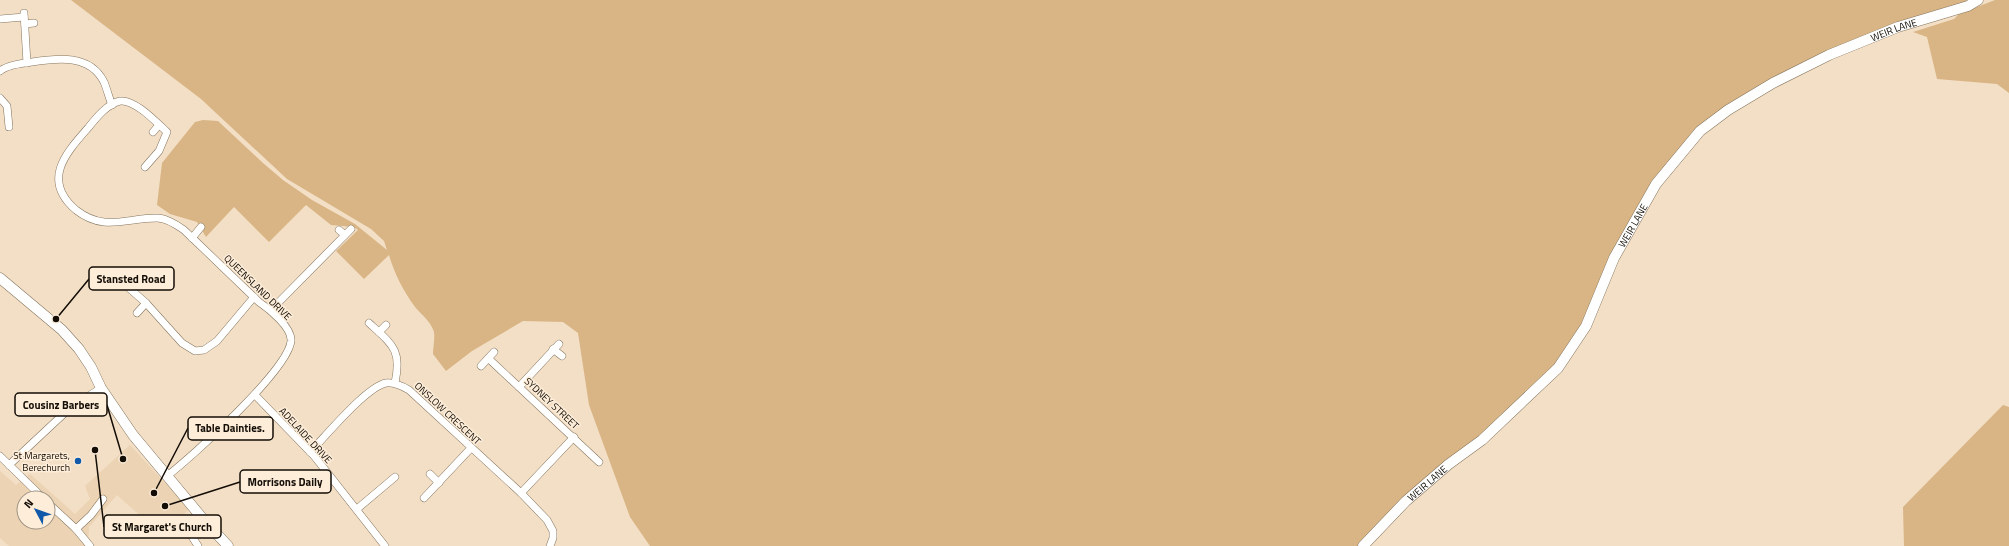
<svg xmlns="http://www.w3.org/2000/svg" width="2009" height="546" font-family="'Titillium Web',sans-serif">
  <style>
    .built { fill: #ebd3b3; fill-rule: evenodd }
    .green { fill: #d9b585 }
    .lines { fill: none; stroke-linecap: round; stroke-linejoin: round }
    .street-casing { stroke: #86755e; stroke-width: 8 }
    .secondary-casing { stroke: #86755e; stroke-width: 11 }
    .street { stroke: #fff; stroke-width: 7 }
    .secondary { stroke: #fff; stroke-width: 10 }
    .poi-dot { fill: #115aa9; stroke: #fdedd9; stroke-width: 1.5 }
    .labels { text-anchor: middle; stroke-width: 3; stroke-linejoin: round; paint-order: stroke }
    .street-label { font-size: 10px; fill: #130d05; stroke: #fdedd9 }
    .poi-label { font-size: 10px; fill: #130d05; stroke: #fdedd9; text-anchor: end }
    .leader { fill: none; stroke: #130d05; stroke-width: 1.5 }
    .callout-dot { fill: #130d05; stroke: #fdedd9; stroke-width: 1.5 }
    .callout { fill: #fdedd9; stroke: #130d05; stroke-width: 1.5 }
    .callout-label { font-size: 11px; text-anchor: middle; font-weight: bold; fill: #130d05 }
  </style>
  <rect width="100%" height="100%" fill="#f3dfc6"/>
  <path class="built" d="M130 445 189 509 163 536 117 495 89 527 88 546H9L0 538V471L16 485 30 474 75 514 90 499 85 486ZM24 498H48V522H24Z"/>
  <g class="green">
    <path d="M71 0H1979L1829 55 1700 131 1656 184 1586 326 1558 368 1363 546H650L630 517 589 405 578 333 563 322 523 321 472 351 446 371 433 354C433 348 435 338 434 332 431 322 422 315 415 307 404 292 394 273 389 255L364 279 336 251 358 230 354 227 331 225 306 205 269 242 234 207 206 237 197 222 170 214 157 205 162 163 195 122 203 120 218 121 263 163 283 180 312 200 355 224 387 250 384 241 371 229 287 179 201 99Z"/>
    <path d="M1995 0H2009V93L1997 84 1937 79 1927 37 1913 32 1954 19 1959 14Z"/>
    <path d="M2003 405 2009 407V546H1904L1903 507Z"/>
  </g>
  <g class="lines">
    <defs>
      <g id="street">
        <path d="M24 13 27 63"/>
        <path d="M0 19 24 17"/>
        <path d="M25 24 34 23"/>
        <path d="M0 71C7 65 23 63 32 62 58 58 90 54 104 82 107 89 109 98 112 105"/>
        <path d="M0 98 7 106 9 127"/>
        <path d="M153 132 159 125"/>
        <path d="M145 167 159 151 167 132C157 123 135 99 120 101 107 104 96 118 88 128 66 153 41 180 76 210 104 232 126 218 157 218 167 218 177 225 184 230L259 302C269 309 292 327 291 341 288 370 193 456 167 476"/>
        <path d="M339 230 345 235"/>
        <path d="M192 238 201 227"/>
        <path d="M121 281 146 303 182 343 195 351 204 350 217 341 254 297"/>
        <path d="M271 310 351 229"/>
        <path d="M137 313 146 303"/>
        <path d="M369 323C393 345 402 350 395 383"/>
        <path d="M379 332 386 325"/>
        <path d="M553 349 562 356"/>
        <path d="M489 359 599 462"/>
        <path d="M481 366 494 352"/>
        <path d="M519 387 559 344"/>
        <path d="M255 395 315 457 385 546"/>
        <path d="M310 452C326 436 366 387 386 383 394 382 402 386 409 390L521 493 547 520 553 531V538L550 546"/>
        <path d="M0 456 43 498"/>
        <path d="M9 465 70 408 101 388"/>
        <path d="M430 474 439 483"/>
        <path d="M521 493 574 437"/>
        <path d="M424 498 471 448"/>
        <path d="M48 503 76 529 90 546"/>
        <path d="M357 509 395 477"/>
        <path d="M76 529 91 515 103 499"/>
        <path d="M198 546 191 535 203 519"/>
      </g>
      <g id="secondary">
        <path d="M0 278 62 330 79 349 91 367 101 388 133 435 203 519 228 546"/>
        <path id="s1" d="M1363 546 1406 501 1449 464 1482 440 1558 368 1586 326 1614 258 1656 184 1700 131 1728 110 1773 83 1829 55 1898 27 1968 6 1978 0"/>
      </g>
    </defs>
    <use href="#street" class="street-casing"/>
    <use href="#secondary" class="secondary-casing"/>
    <use href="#street" class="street"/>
    <use href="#secondary" class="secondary"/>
  </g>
  <circle class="poi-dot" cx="78" cy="461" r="4"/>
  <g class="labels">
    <g class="street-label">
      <text dy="4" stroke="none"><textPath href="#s1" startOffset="762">WEIR LANE</textPath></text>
      <text dy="4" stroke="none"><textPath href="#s1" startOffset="426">WEIR LANE</textPath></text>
      <text transform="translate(258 287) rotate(44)" y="4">QUEENSLAND DRIVE</text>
      <text transform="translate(552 403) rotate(43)" y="4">SYDNEY STREET</text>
      <text transform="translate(448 413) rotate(43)" y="4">ONSLOW CRESCENT</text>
      <text transform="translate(306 435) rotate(47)" y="4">ADELAIDE DRIVE</text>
      <text dy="4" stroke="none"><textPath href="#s1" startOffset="90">WEIR LANE</textPath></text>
    </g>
    <g class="poi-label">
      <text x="70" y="459">St Margarets,<tspan x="70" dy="12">Berechurch</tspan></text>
    </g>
  </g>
  <path class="leader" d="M56 319L89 279M123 459L107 405M154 493L188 428M165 506L240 482M95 450L104 527"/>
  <g class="callout-dot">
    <circle cx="56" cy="319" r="4"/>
    <circle cx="123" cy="459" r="4"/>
    <circle cx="154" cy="493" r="4"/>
    <circle cx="165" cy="506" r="4"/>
    <circle cx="95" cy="450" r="4"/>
  </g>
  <g class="callout">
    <rect x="89" y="267" width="85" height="23" rx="4"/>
    <rect x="15" y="393" width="92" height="23" rx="4"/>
    <rect x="188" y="417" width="85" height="23" rx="4"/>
    <rect x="240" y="470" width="91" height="23" rx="4"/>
    <rect x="104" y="515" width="117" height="23" rx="4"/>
  </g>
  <g class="callout-label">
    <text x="131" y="283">Stansted Road</text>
    <text x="61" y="409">Cousinz Barbers</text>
    <text x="230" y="432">Table Dainties.</text>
    <text x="285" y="486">Morrisons Daily</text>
    <text x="162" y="531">St Margaret's Church</text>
  </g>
  <g transform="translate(36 510) rotate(311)"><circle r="19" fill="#fdedd9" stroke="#9f9384"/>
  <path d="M0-3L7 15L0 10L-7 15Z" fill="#115aa9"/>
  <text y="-6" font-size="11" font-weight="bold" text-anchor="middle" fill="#130d05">N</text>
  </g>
</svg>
